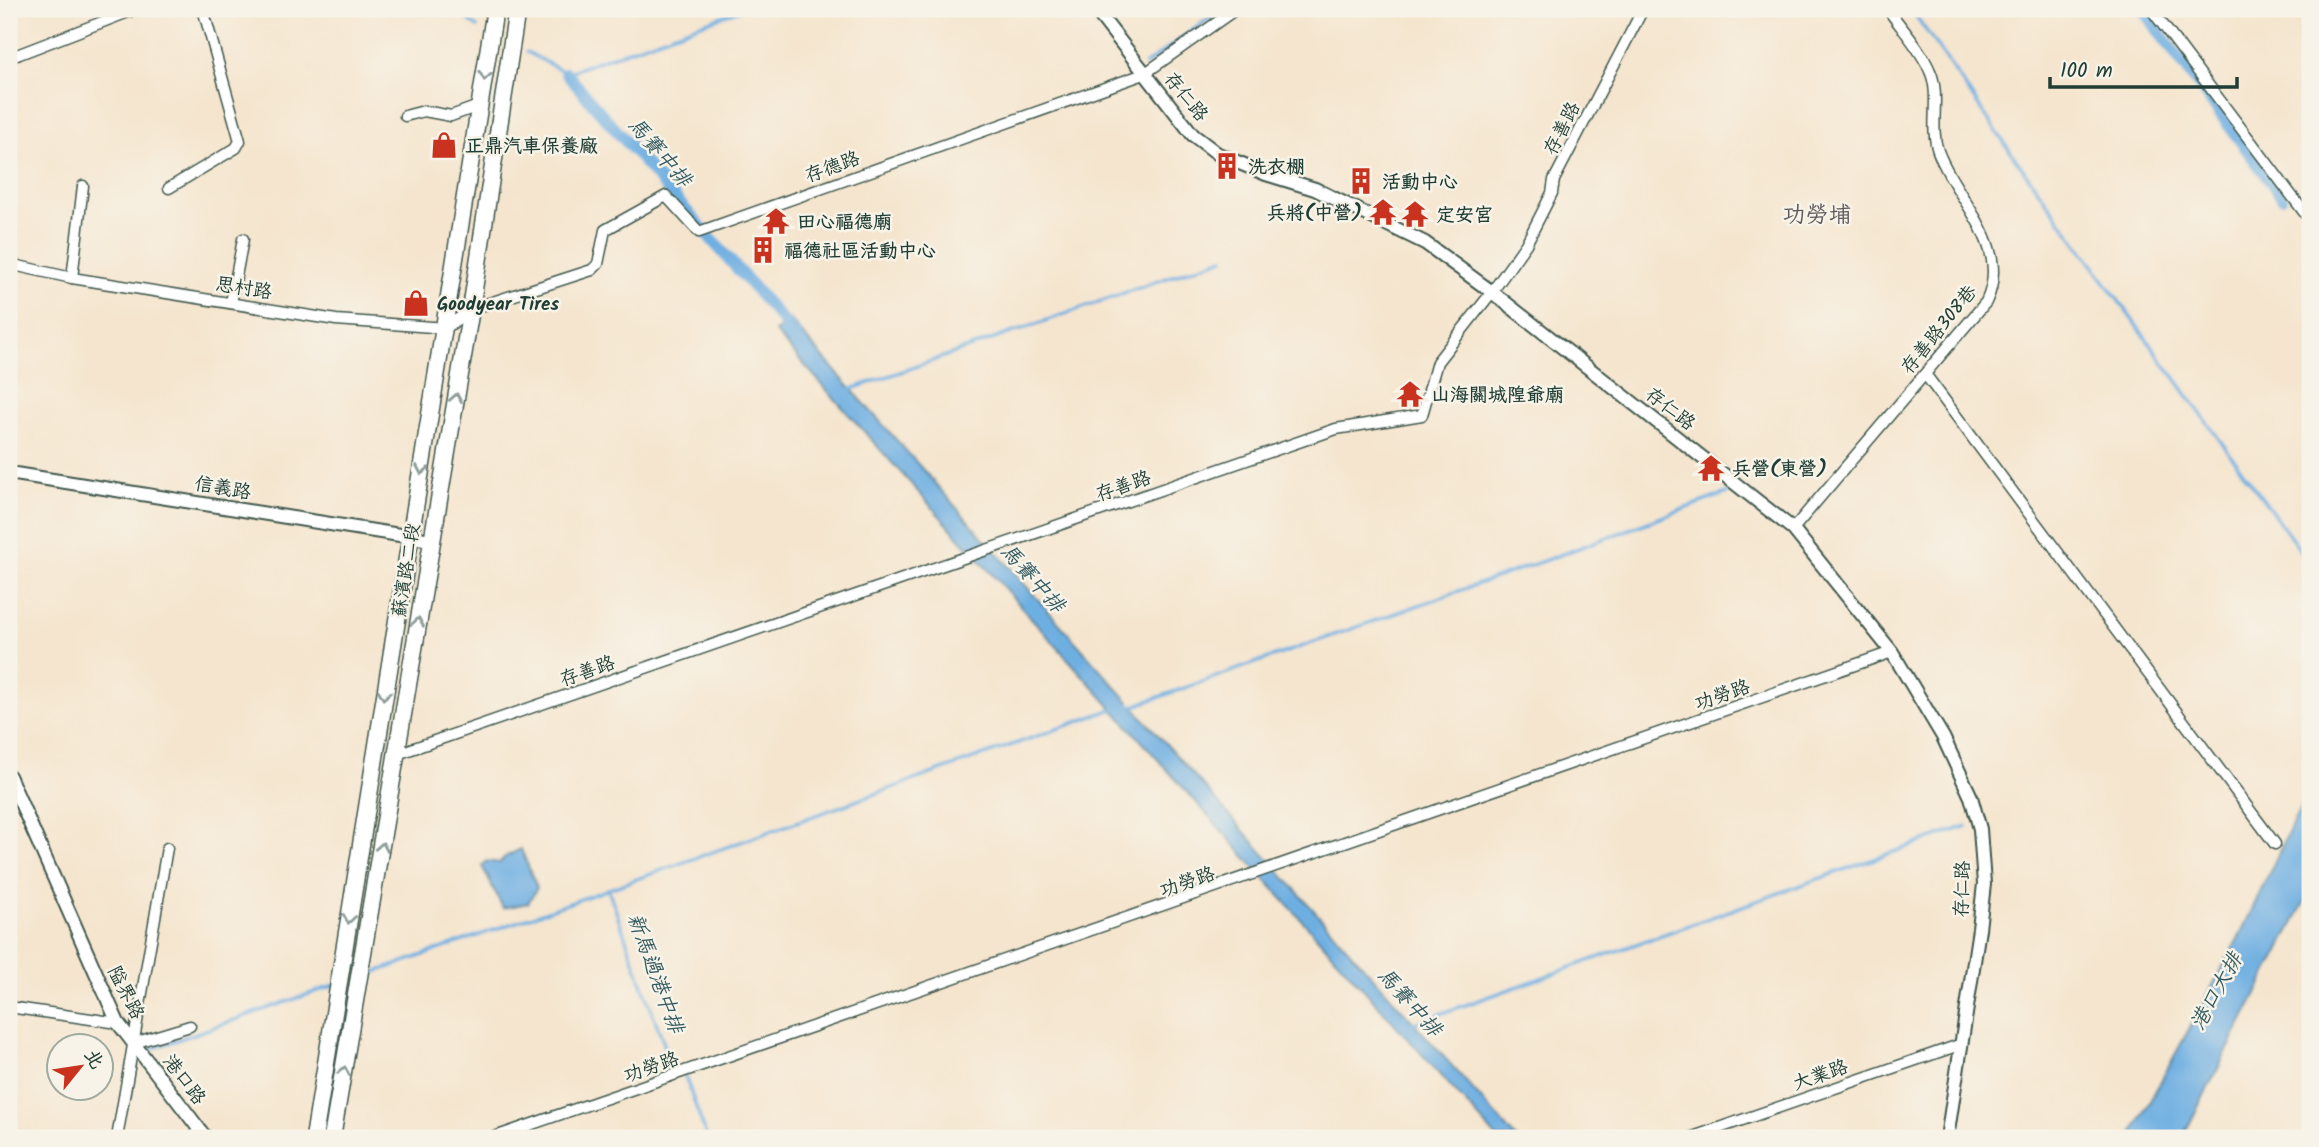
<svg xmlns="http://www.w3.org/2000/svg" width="2319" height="1147" font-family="Kalam,'LXGW WenKai TC',sans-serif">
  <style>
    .water { fill: #6eafe2; stroke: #46768b; stroke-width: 2 }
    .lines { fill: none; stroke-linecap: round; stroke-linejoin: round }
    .stream { stroke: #6eafe2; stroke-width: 3.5 }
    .canal { stroke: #6eafe2; stroke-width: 12 }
    .minor-casing { stroke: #3f564b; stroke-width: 13 }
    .tertiary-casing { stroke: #3f564b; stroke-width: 16 }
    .primary-casing { stroke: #3f564b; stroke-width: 19 }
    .minor { stroke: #fff; stroke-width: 10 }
    .tertiary { stroke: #fff; stroke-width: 12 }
    .primary { stroke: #fff; stroke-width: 16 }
    .oneway { stroke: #8f9e9a }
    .labels { text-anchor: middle; stroke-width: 5; stroke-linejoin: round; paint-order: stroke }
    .street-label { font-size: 19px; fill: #1f3d34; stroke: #f7f3e8 }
    .poi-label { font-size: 19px; font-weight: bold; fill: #1f3d34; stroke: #f7f3e8; text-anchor: start }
    .water-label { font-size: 21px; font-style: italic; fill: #335a60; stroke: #f7f3e8 }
    .quarter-label { font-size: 23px; fill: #60595d; stroke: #f7f3e8 }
  </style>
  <rect width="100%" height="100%" fill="#f7f3e8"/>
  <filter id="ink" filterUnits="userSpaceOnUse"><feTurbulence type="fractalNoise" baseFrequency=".0143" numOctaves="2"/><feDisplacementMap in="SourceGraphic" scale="14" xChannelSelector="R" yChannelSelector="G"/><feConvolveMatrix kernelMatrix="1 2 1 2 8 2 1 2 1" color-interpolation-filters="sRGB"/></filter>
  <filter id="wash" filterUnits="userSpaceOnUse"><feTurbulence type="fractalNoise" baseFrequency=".00686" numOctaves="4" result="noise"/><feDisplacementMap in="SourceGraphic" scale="28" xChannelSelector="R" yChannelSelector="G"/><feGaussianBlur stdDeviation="1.57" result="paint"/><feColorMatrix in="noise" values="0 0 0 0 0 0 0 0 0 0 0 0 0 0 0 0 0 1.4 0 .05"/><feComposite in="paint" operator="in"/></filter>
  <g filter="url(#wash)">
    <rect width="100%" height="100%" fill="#f5e5ce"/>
    <g class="water">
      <path d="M790 320 1516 1138H1497L775 332Z"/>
      <path d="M2310 787V891L2182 1138H2130L2240 935Z"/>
      <path d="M521 849 537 888 528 903 503 908 482 866 487 861 500 863 505 857Z"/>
    </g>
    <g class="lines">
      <g class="stream">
        <path d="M455 9 477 27"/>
        <path d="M1911 9 2017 161 2310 564"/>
        <path d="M527 52 566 73 742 9"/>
        <path d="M1145 65 1222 9"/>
        <path d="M849 390 1224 258"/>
        <path d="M1127 704 1134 706 1549 559 1727 493"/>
        <path d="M608 889 673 1069"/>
        <path d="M365 976 1116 708"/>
        <path d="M1412 1024 1967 826"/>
        <path d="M148 1050 335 985"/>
        <path d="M685 1076 707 1138"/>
      </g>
      <g class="canal">
        <path d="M2142 9 2282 197"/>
        <path d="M566 73 796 336"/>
      </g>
    </g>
  </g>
  <g filter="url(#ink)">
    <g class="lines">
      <defs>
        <g id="minor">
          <path d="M2151 9 2310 220"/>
          <path d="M9 58 136 9"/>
          <path d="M405 116 424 111 451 116 481 105"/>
          <path d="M169 188 236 148 240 141 203 9"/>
          <path d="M9 264 72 278 336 320 446 328 471 309 592 270 598 264 605 230 666 196 699 232 1144 74 1236 9"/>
          <path d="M72 278 83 186"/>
          <path d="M231 303 243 239"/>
          <path d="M1925 374 2275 844"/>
          <path d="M1793 529 1986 302C2013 246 1955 199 1938 151 1929 125 1941 95 1930 71 1921 49 1901 28 1888 9"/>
          <path d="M397 754 1336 429 1422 415 1437 362 1492 292 1526 244 1552 193 1554 180 1643 9"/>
          <path d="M9 1007 118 1023"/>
          <path d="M134 1043 190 1026"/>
          <path d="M117 1138 167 848"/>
          <path d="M492 1138 1892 652"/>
          <path d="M1690 1138 1962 1044"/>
        </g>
        <g id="tertiary">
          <path d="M1095 9 1193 135 1218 154 1266 174 1315 189 1425 243 1492 292 1793 529 1892 652 1943 737 1971 797 1980 829 1984 884 1979 929 1947 1138"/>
          <path d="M9 473 431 540"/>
          <path d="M9 776 118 1023 206 1138"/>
        </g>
        <g id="primary">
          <path d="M314 1138 495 9"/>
          <path d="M332 1138 471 309 517 9"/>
        </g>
      </defs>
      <use href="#minor" class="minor-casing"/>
      <use href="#tertiary" class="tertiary-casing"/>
      <use href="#primary" class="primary-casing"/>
      <use href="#minor" class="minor"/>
      <use href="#tertiary" class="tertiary"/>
      <use href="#primary" class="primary"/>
    </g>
    <defs><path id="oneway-chevron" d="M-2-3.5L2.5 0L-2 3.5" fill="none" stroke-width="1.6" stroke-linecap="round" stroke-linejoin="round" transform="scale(1.75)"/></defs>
    <g class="oneway">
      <use href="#oneway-chevron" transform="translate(485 76) rotate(99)"/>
      <use href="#oneway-chevron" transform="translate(456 398) rotate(-80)"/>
      <use href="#oneway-chevron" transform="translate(422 470) rotate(100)"/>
      <use href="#oneway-chevron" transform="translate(418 622) rotate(-81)"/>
      <use href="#oneway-chevron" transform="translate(384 695) rotate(99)"/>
      <use href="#oneway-chevron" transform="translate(382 847) rotate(-80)"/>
      <use href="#oneway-chevron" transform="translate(349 919) rotate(99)"/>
      <use href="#oneway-chevron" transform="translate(344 1071) rotate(-80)"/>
    </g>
  </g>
  <defs>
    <symbol id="shop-bare" viewBox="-9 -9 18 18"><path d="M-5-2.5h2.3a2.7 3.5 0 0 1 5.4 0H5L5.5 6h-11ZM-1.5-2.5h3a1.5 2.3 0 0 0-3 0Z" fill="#c8321e" stroke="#f7f3e8" stroke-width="2.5" paint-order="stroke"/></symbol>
    <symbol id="building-bare" viewBox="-9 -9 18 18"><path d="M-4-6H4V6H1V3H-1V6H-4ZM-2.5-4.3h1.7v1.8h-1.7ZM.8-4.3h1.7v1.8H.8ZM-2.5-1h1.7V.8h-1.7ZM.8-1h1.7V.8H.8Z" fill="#c8321e" stroke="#f7f3e8" stroke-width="2.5" paint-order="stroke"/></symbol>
    <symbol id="temple-bare" viewBox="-9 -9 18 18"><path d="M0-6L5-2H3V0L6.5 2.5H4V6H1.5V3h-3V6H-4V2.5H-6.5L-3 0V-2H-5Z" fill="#c8321e" stroke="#f7f3e8" stroke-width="2.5" paint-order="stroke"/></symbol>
  </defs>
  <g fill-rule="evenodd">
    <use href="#shop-bare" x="425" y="126" width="38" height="38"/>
    <use href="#building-bare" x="1208" y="147" width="38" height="38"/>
    <use href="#building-bare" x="1342" y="162" width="38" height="38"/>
    <use href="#temple-bare" x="1364" y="193" width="38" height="38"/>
    <use href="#temple-bare" x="1396" y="195" width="38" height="38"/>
    <use href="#temple-bare" x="757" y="202" width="38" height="38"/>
    <use href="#building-bare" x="744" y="231" width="38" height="38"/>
    <use href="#shop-bare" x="397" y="284" width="38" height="38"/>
    <use href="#temple-bare" x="1391" y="375" width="38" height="38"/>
    <use href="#temple-bare" x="1692" y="449" width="38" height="38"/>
  </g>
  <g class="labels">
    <g class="street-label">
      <text transform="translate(1187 96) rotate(51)" y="7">存仁路</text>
      <text transform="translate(1561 128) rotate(-63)" y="7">存善路</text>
      <text transform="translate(832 166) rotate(-20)" y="7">存德路</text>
      <text transform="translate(244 287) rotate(9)" y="7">思村路</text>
      <text transform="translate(1938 329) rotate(-51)" y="7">存善路308巷</text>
      <text transform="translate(1671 408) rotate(38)" y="7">存仁路</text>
      <text transform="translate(1123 485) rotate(-19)" y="7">存善路</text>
      <text transform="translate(223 487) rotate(10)" y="7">信義路</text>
      <text transform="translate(405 570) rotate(-81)" y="7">蘇濱路二段</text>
      <text transform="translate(587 670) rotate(-19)" y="7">存善路</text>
      <text transform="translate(1722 694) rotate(-19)" y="7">功勞路</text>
      <text transform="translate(1187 881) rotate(-19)" y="7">功勞路</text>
      <text transform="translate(1961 889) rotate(-88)" y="7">存仁路</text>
      <text transform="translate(127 992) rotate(63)" y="7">隘界路</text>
      <text transform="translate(651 1066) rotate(-19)" y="7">功勞路</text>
      <text transform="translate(1820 1074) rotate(-19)" y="7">大業路</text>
      <text transform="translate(185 1079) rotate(53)" y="7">港口路</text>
    </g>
    <g class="poi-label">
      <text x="465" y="152">正鼎汽車保養廠</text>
      <text x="1248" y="173">洗衣棚</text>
      <text x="1382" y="188">活動中心</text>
      <text x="1362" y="219" text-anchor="end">兵將(中營)</text>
      <text x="1436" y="221">定安宮</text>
      <text x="797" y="228">田心福德廟</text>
      <text x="784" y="257">福德社區活動中心</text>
      <text x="437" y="310">Goodyear Tires</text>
      <text x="1431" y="401">山海關城隍爺廟</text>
      <text x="1732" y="475">兵營(東營)</text>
    </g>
    <g class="water-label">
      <text transform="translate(660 152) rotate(49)" y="7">馬賽中排</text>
      <text transform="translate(1033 578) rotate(48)" y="7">馬賽中排</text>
      <text transform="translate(656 973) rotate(70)" y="7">新馬過港中排</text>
      <text transform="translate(2216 991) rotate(-61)" y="7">港口大排</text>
      <text transform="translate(1410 1002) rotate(48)" y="7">馬賽中排</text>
    </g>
    <g class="quarter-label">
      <text x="1817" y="222">功勞埔</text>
    </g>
  </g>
  <rect width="2319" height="1147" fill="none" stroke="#f7f3e8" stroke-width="35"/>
  <g transform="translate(80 1067) rotate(60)"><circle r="33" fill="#f7f3e8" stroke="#a1aaa0" stroke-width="2"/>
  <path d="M0-5L12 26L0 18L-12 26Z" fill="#c8321e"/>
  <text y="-10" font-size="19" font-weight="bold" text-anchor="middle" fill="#1f3d34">北</text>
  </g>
  <path d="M2050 77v10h187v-10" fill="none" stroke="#1f3d34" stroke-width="3.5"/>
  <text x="2060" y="77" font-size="21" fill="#1f3d34" stroke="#f7f3e8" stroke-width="5" paint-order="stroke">100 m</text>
</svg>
